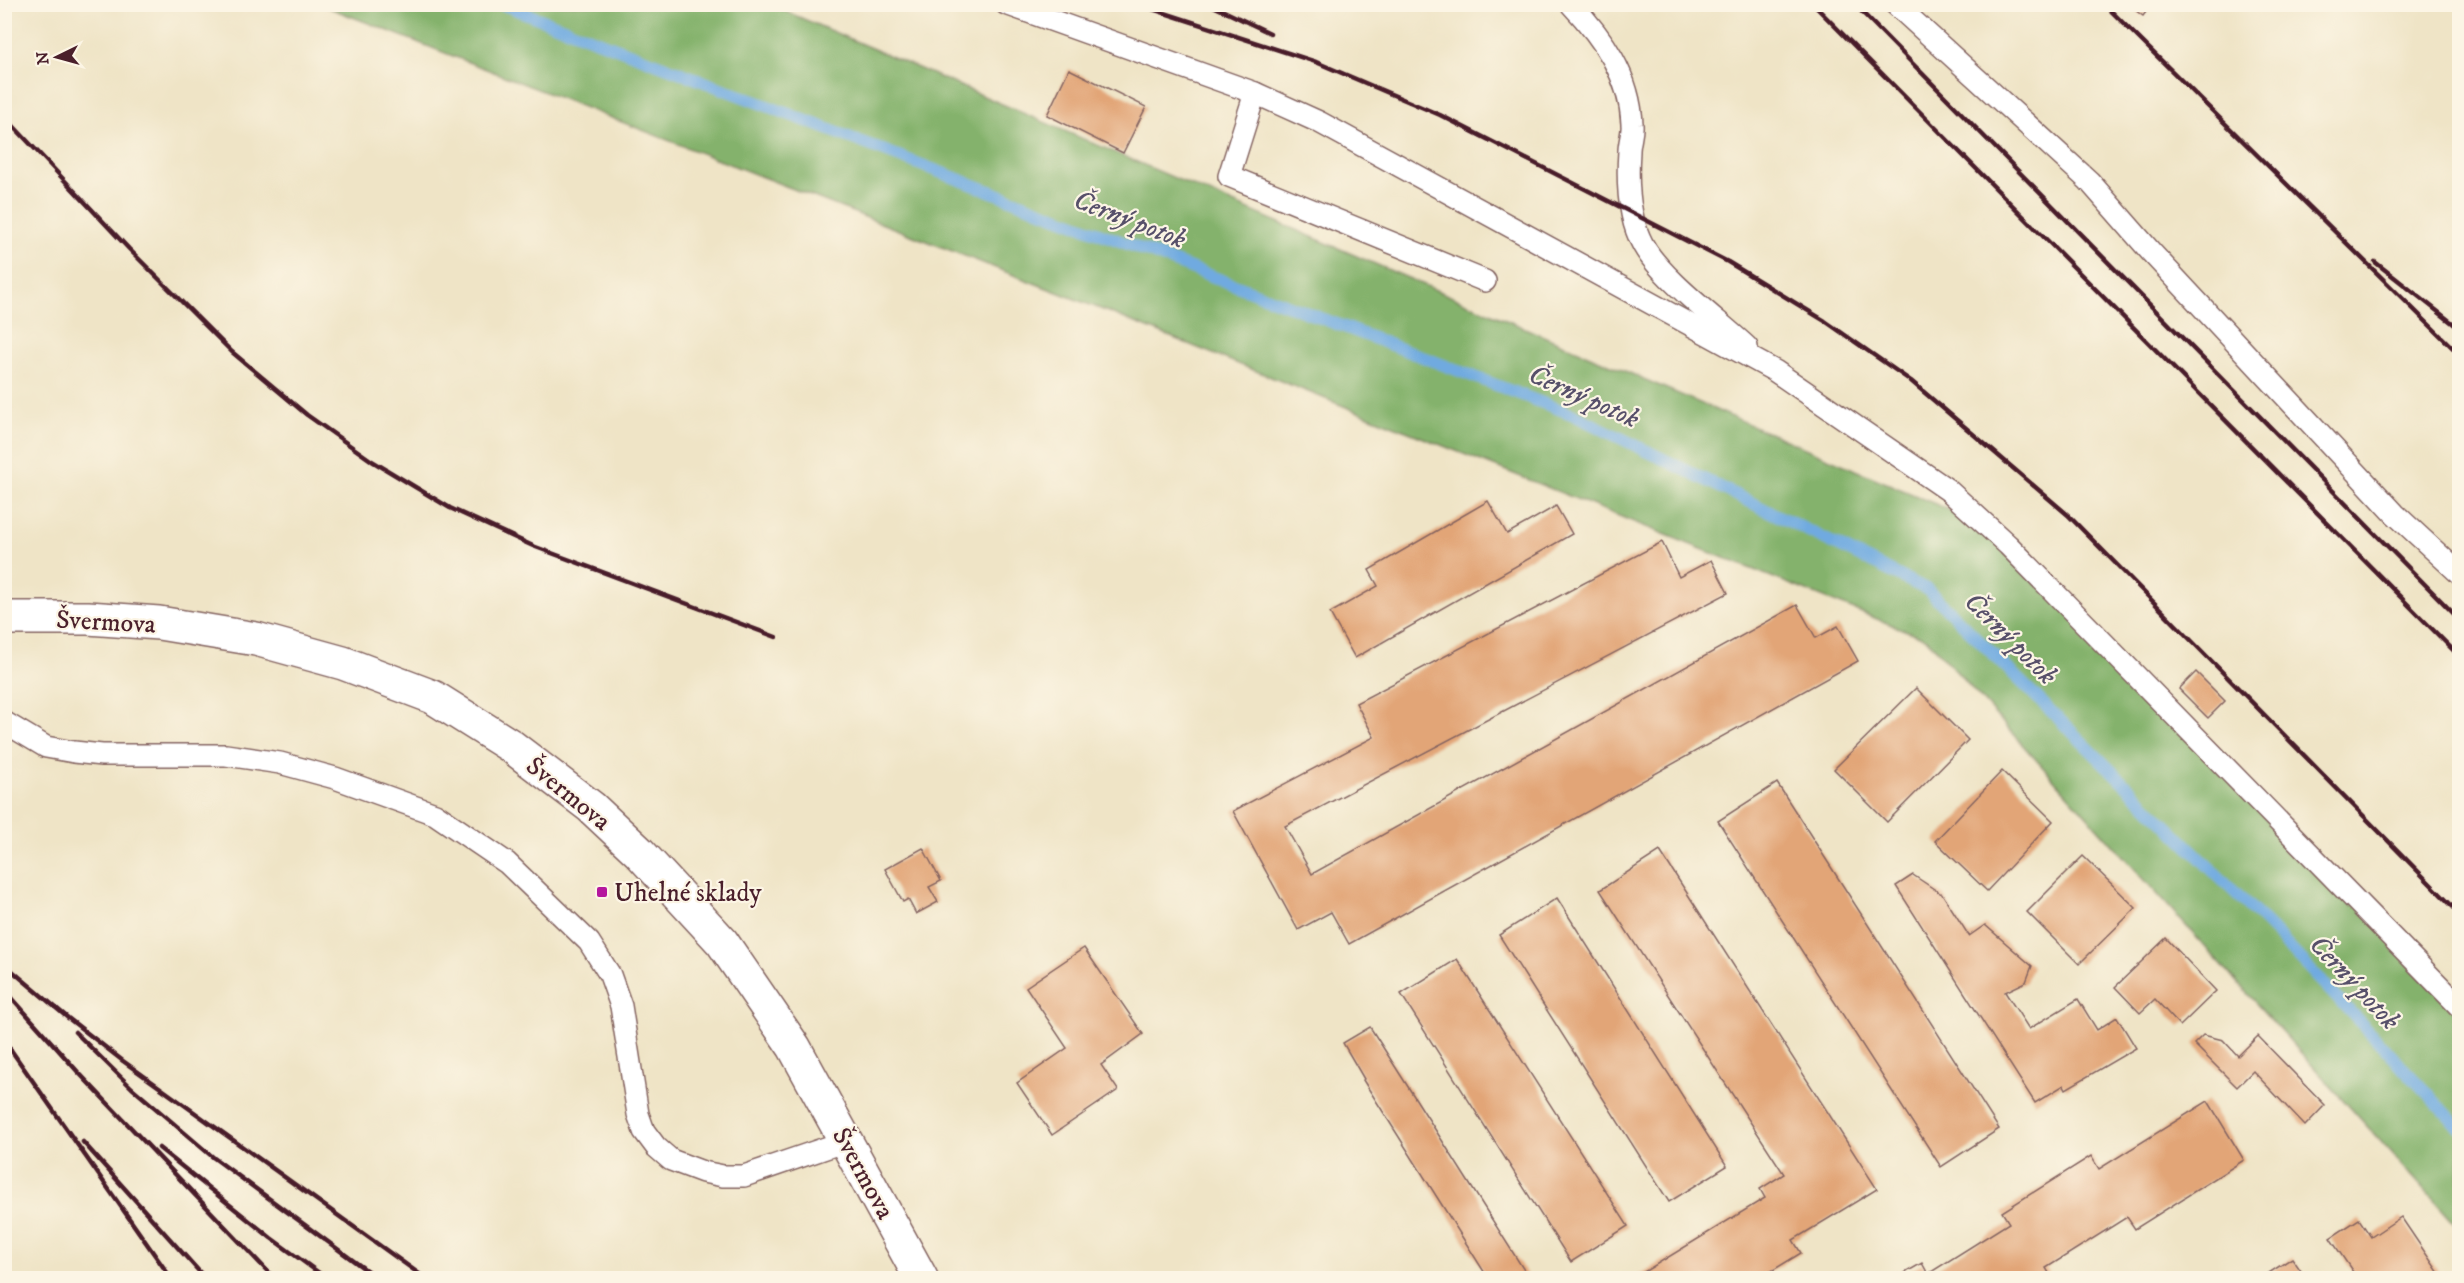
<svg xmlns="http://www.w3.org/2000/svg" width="2464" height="1283" font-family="'IM FELL DW Pica',serif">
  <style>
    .forest { fill: #84b26c; stroke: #67684c; stroke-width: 1.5 }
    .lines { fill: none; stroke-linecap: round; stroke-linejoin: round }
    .stream { stroke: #70aae0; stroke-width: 12 }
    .building { fill: #e2a577 }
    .service-casing { stroke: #846461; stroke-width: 24 }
    .tertiary-casing { stroke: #846461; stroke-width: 36 }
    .service { stroke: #fff; stroke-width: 21 }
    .tertiary { stroke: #fff; stroke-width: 33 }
    .rail { stroke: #4a1f2b; stroke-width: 4.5 }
    .poi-dot { fill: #b5179e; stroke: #fcf5e5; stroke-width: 2 }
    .labels { text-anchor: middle; stroke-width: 4.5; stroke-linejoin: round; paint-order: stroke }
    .street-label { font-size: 26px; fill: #4a1f2b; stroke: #fcf5e5 }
    .poi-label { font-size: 26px; fill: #4a1f2b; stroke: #fcf5e5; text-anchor: start }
    .water-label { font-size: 27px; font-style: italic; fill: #57506a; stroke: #fcf5e5 }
  </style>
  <rect width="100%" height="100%" fill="#fcf5e5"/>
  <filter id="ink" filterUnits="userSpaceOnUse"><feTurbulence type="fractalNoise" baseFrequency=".0167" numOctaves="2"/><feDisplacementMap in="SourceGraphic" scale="12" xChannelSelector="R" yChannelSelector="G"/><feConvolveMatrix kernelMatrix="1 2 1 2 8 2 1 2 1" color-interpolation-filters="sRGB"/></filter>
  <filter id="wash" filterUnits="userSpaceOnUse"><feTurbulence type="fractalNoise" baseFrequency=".008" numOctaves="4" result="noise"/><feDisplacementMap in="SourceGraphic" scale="24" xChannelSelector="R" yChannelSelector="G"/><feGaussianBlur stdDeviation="1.35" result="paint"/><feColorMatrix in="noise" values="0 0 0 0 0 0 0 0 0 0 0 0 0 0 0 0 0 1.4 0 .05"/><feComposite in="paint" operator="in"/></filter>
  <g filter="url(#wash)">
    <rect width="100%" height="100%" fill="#efe4c6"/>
    <path class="forest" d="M322 5H771L1975 521 2459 1004V1228L1927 639 1098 308Z"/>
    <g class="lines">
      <path class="stream" d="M501 4 1574 415 1928 590 2270 927 2460 1128"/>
    </g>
    <g id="blocks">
      <g class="building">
        <path d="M2127 4H2152L2143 16Z"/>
        <path d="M1069 69 1146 107 1123 153 1047 115Z"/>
        <path d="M1488 501 1507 534 1556 506 1572 534 1355 658 1330 613 1378 586 1369 570Z"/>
        <path d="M1662 542 1679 577 1711 560 1728 593 1285 826 1312 874 1797 605 1816 638 1838 626 1858 661 1349 944 1331 912 1298 930 1233 811 1374 737 1356 703Z"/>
        <path d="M2196 672 2225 701 2208 718 2179 689Z"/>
        <path d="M1916 688 1968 740 1887 822 1834 769Z"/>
        <path d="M2002 771 2053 821 1987 891 1935 841Z"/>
        <path d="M1777 783 1999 1129 1941 1167 1718 821Z"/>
        <path d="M923 848 941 881 929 887 938 902 916 914 908 899 903 902 885 869Z"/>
        <path d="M1660 851 1877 1189 1793 1240 1801 1253 1760 1278H1634L1765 1198 1760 1189 1784 1174 1600 890Z"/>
        <path d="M2083 856 2136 908 2079 964 2027 912Z"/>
        <path d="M1913 875 1943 895 1969 936 1985 925 2032 966 2026 982 2005 992 2029 1029 2078 999 2097 1030 2117 1017 2136 1048 2066 1089 2064 1085 2035 1103 1896 886Z"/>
        <path d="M1557 898 1727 1166 1669 1202 1499 935Z"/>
        <path d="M2166 938 2216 991 2180 1026 2155 999 2140 1013 2115 987Z"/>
        <path d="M1084 948 1143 1034 1101 1065 1118 1090 1052 1135 1017 1083 1067 1048 1026 987Z"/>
        <path d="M1457 959 1628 1226 1571 1262 1401 994Z"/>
        <path d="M1370 1027 1438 1134 1529 1278H1488L1363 1080 1364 1079 1343 1043Z"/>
        <path d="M2203 1035 2223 1040 2238 1056 2258 1036 2325 1105 2305 1126 2253 1071 2237 1087 2194 1044Z"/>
        <path d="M2208 1101 2244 1160 2135 1229 2127 1217 2046 1268 2052 1278H1896L1922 1263 1928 1274 2009 1223 2002 1212 2091 1156 2099 1169Z"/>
        <path d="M2401 1217 2441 1276 2438 1278H2357L2330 1238 2359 1219 2371 1237Z"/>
        <path d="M2292 1258 2306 1278H2261Z"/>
      </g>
    </g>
  </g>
  <g filter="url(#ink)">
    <use href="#blocks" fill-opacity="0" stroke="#846461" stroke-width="1.5"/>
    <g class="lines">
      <defs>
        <g id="service">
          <path d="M1006 4 1255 93 1319 122 1775 371 1948 490 2008 545 2460 1007"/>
          <path d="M1571 4C1603 38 1630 76 1632 124 1633 133 1629 142 1629 151 1627 181 1628 218 1643 245 1661 278 1718 320 1747 347"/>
          <path d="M1895 4 2089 181 2151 252 2395 514 2460 574"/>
          <path d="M1255 93 1229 176 1485 281"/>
          <path d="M4 722 46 747 74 752 102 755H226L280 763 335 778 435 814 507 863 589 942 610 975 621 1006 638 1114 644 1131 656 1147 671 1160 703 1172 723 1176H744L846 1141"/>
        </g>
        <path id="tertiary" d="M4 618H88L159 623 256 639 343 663 433 697 511 746 591 807 639 852 722 942 794 1047 921 1278"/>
      </defs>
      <use href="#service" class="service-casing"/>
      <use href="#tertiary" class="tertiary-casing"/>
      <use href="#service" class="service"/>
      <use href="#tertiary" class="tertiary"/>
      <g class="rail">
        <path d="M1137 4 1316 62 1440 115 1728 262 1825 321 1911 381 2068 515 2460 914"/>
        <path d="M1209 4 1270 33"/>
        <path d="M1813 4 2460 657"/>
        <path d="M1854 4 2460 620"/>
        <path d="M2104 4 2460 355"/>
        <path d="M4 116 129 249 232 352 307 415 372 461 450 508 533 546 776 637"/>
        <path d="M2375 262 2460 329"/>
        <path d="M4 964 68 1018 123 1061 425 1278"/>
        <path d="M4 989 78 1072 274 1278"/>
        <path d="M75 1032 132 1088 214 1158 377 1278"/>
        <path d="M4 1040 171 1278"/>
        <path d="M83 1142 205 1278"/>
        <path d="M159 1148 271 1238 326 1278"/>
      </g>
    </g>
  </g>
  <rect class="poi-dot" x="596" y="886" width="12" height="12" rx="3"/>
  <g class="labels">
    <g class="street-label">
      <text transform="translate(106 621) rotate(3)" y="9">Švermova</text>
      <text transform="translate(569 793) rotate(39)" y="9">Švermova</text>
      <text transform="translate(864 1173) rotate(61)" y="9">Švermova</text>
    </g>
    <g class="poi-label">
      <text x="614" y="901">Uhelné sklady</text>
    </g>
    <g class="water-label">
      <text transform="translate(1130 219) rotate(21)" y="9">Černý potok</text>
      <text transform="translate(1584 396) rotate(24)" y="9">Černý potok</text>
      <text transform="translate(2011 638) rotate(45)" y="9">Černý potok</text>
      <text transform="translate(2355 982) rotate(47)" y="9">Černý potok</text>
    </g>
  </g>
  <rect width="2464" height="1283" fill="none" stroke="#fcf5e5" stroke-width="24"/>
  <g transform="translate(57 57) rotate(265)" stroke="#fcf5e5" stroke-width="4.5" paint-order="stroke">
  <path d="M0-4.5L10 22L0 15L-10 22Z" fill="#4a1f2b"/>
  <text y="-9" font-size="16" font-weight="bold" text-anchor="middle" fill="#4a1f2b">N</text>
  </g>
</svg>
